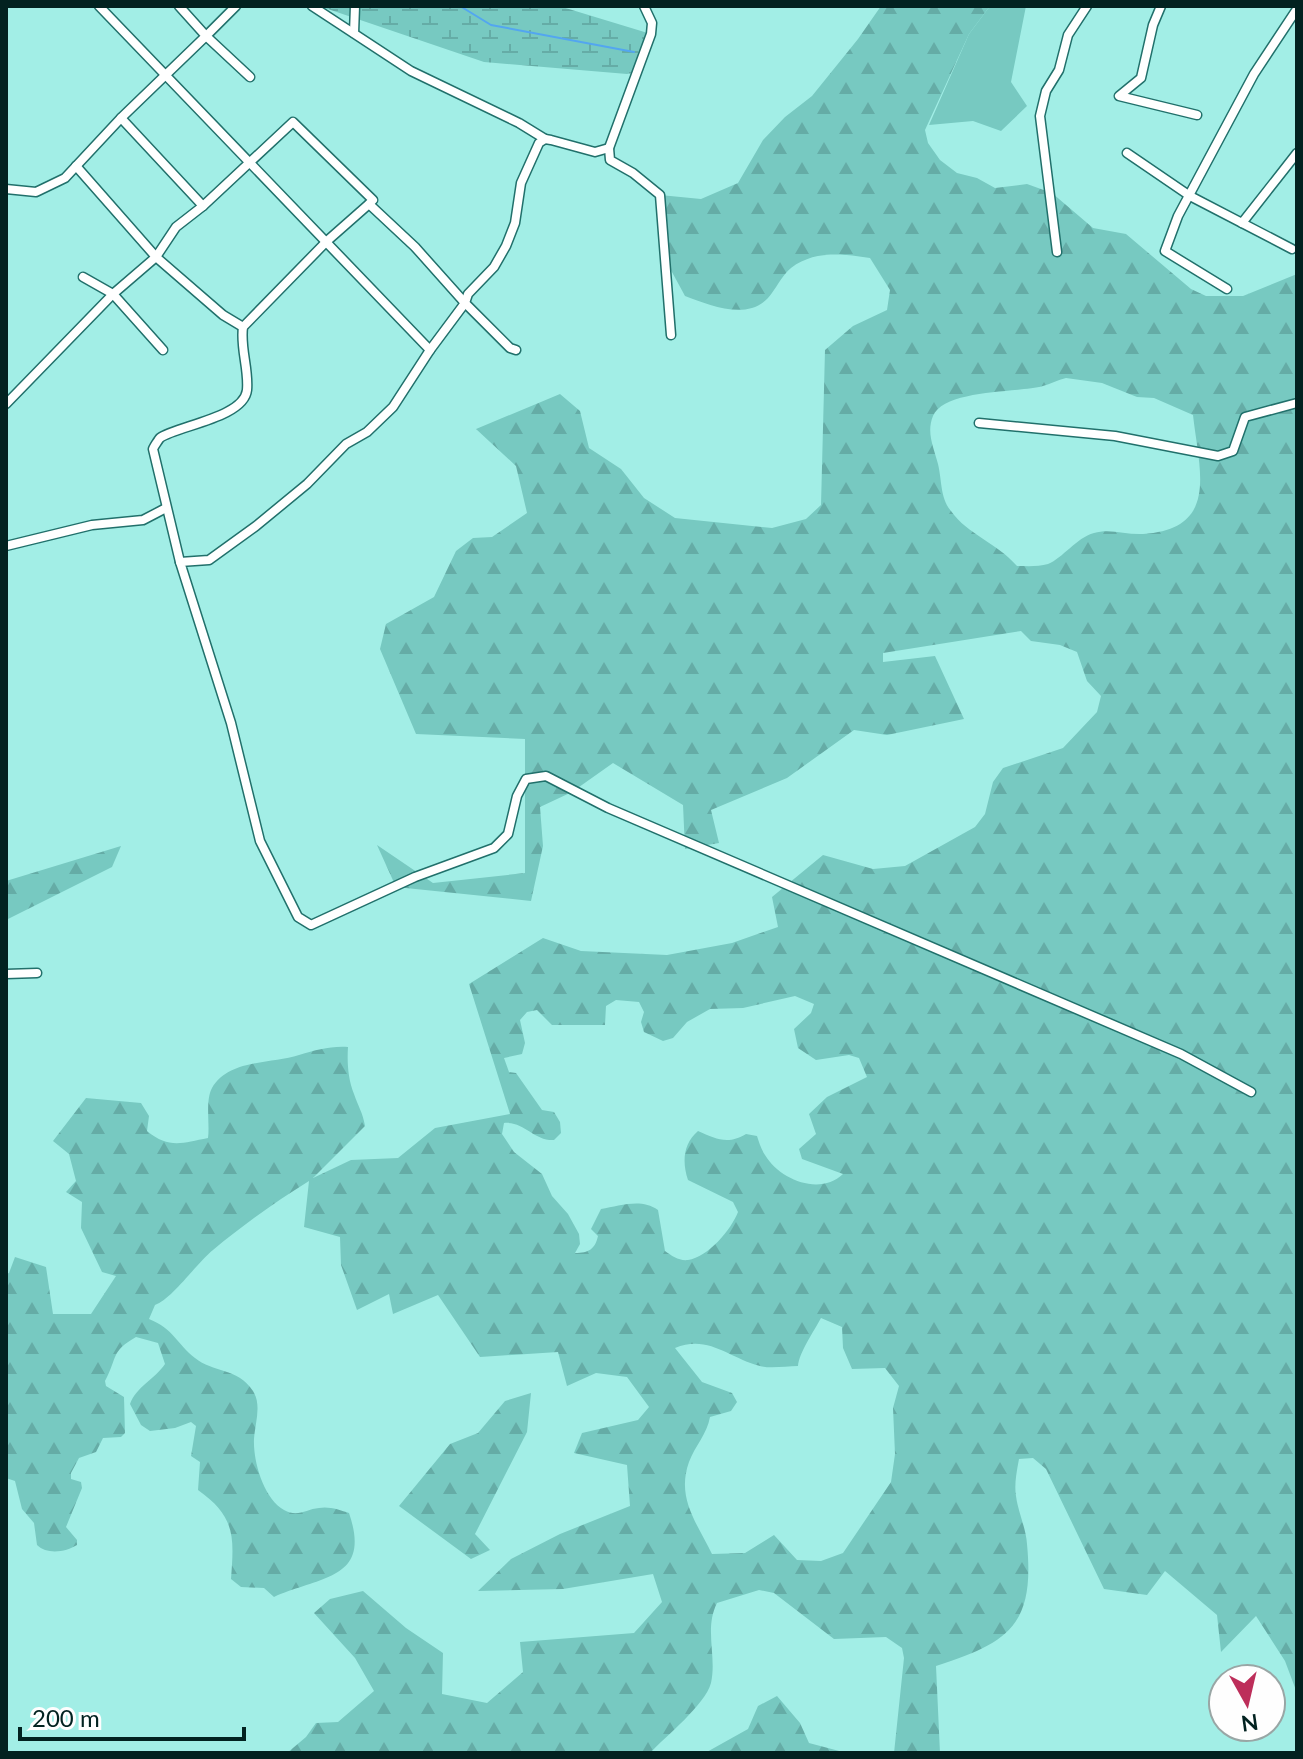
<svg xmlns="http://www.w3.org/2000/svg" width="1303" height="1759" font-family="Lato,sans-serif">
  <style>
    .grass { fill: #77c9c1 }
    .forest { fill: url(#forest-firs); fill-rule: evenodd }
    .wetland { fill: url(#wetland-marsh) }
    .lines { fill: none; stroke-linecap: round; stroke-linejoin: round }
    .stream { stroke: #53a6f0; stroke-width: 2 }
    .street-casing { stroke: #21706b; stroke-width: 11 }
    .street { stroke: #fff; stroke-width: 8 }
  </style>
  <defs>
    <pattern id="forest-firs" width="22" height="20" patternUnits="userSpaceOnUse" patternTransform="scale(2)"><rect width="22" height="20" fill="#77c9c1"/><path d="M5 1l3.5 6h-7zM16 11l3.5 6h-7z" fill="#65aca6"/></pattern>
    <pattern id="wetland-marsh" width="20" height="14" patternUnits="userSpaceOnUse" patternTransform="scale(2)"><rect width="20" height="14" fill="#77c9c1"/><path d="M1 5h8M5 5V1M11 12h8M15 12V8" fill="none" stroke="#65aca6"/></pattern>
  </defs>
  <rect width="100%" height="100%" fill="#a2eee6"/>
  <path class="grass" d="M990 6H1026L1011 82 1027 106 1001 131 973 121 929 125 969 34Z"/>
  <g class="forest">
    <path d="M881 6H990L969 34 925 130 928 143 940 160 957 173 977 178 995 188 1027 184 1052 193 1093 228 1126 234 1191 289 1206 296H1243L1297 274V1693L1285 1661 1256 1616 1221 1652 1217 1615 1165 1571 1147 1595 1104 1589 1046 1469 1033 1458 1019 1459C1017 1470 1014 1484 1016 1496 1018 1512 1026 1528 1027 1544 1035 1626 1008 1643 936 1666L940 1753H894L904 1658 902 1648 886 1637 834 1639 774 1593 759 1590 717 1603C704 1629 717 1656 711 1683 705 1705 666 1736 650 1753H287L306 1737 316 1723 338 1722 374 1691 355 1658 314 1613 330 1599 363 1591 406 1628 443 1653 442 1694 487 1703 523 1672 520 1642 634 1633 662 1602 653 1574 563 1589 478 1591 511 1559 560 1534 630 1506 627 1465 574 1453 582 1433 638 1420 649 1407 627 1377 596 1373 567 1386 558 1352 480 1357 438 1295 393 1314 389 1294 357 1310 341 1265 340 1237 304 1227 309 1181C275 1202 243 1225 213 1250 196 1264 172 1299 155 1305L149 1319C174 1329 176 1343 195 1358 213 1373 237 1367 253 1391 262 1405 255 1423 254 1439 253 1462 264 1499 284 1510 298 1518 306 1509 319 1508 329 1506 340 1510 349 1513 372 1580 321 1576 274 1597L264 1588 241 1587 231 1579C234 1537 236 1517 198 1490L200 1462 191 1456 196 1426 191 1422 175 1428 150 1431 141 1425 130 1404C136 1387 155 1379 165 1364L158 1343 136 1337C110 1352 118 1357 105 1381L106 1386 124 1397 125 1433 121 1437 103 1438 96 1452 79 1458 71 1473V1479L81 1482 82 1488 66 1527 77 1540V1545C66 1552 47 1555 37 1545L34 1523 22 1509 15 1481 6 1478V1274L9 1273 15 1257 46 1267 53 1314H91L116 1276 102 1272 81 1228 82 1202 66 1192 76 1181 69 1154 53 1141 86 1098 141 1103 149 1116 147 1131C169 1149 182 1143 208 1138 210 1124 205 1101 212 1088 229 1059 271 1064 299 1055 317 1050 329 1046 348 1047 347 1063 348 1079 354 1094 358 1106 363 1113 365 1126L313 1178 351 1160 398 1158 435 1128 510 1114 469 984 543 938 581 951 667 955 732 943 778 927 772 897 823 855 873 869 905 866 975 827 985 814 993 782 1003 768 1063 748 1097 712 1101 696 1087 681 1077 652 1060 645 1031 641 1021 631 883 653V662L935 656 964 719 887 735 854 730 787 778 711 810 719 843 685 849 683 805 613 763 572 792 540 807 543 846 531 901 396 887 377 845 433 883 525 873V739L416 734 380 649 386 624 434 597 456 551 473 538 492 537 527 513 516 466 476 429 560 394 580 411 589 448 621 469 644 498 675 518 772 528 806 519 821 505 825 350 853 326 887 310 890 290 870 258C842 254 815 250 791 268 782 275 776 289 768 298 747 321 709 305 685 296L666 261 660 195 701 199 738 183 763 140 785 117 812 96 858 39ZM1066 378 1102 383 1137 397 1154 398 1193 415C1199 470 1220 529 1143 534 1126 535 1110 528 1094 533 1076 538 1063 558 1048 564 1038 567 1026 566 1017 566 996 542 968 535 951 511 940 498 942 480 938 464 934 448 926 433 933 416 944 389 1018 393 1043 386 1050 384 1058 380 1066 378ZM795 996 814 1004 811 1013 794 1029 798 1048 816 1060 849 1055 859 1058 867 1077 827 1097 809 1114 816 1134 799 1149 802 1159 843 1174C820 1196 780 1180 765 1155 761 1149 759 1142 757 1136L746 1134C728 1145 716 1139 698 1131 683 1144 682 1162 688 1180L733 1202 738 1212C731 1230 708 1257 688 1260 679 1261 672 1256 665 1251L658 1210C641 1198 620 1206 601 1209L591 1229 598 1236C595 1249 589 1253 575 1253L580 1244 579 1234 568 1214 552 1196 542 1174 514 1152 502 1134 504 1123C524 1121 534 1141 554 1140L561 1133 560 1122 554 1112 542 1110 516 1073 509 1072 504 1058 522 1054 525 1043 520 1020 527 1012 537 1010 552 1025H605L606 1006 616 1000 639 1002 644 1012 641 1022 644 1032 663 1041 673 1038 687 1022 710 1009 743 1008ZM821 1318 842 1327 843 1348 852 1369 885 1368 899 1386 893 1408 895 1454 891 1482 843 1553 821 1561 797 1560 774 1535 745 1553 712 1554C697 1523 676 1498 689 1462 695 1446 707 1434 710 1417L731 1411 737 1402 732 1393 702 1382 675 1348C708 1334 729 1358 760 1366 771 1369 786 1366 798 1366 799 1353 814 1331 821 1318Z"/>
    <path d="M121 846 112 867 6 920V881Z"/>
    <path d="M531 1393 527 1432 475 1534 490 1550 471 1559 399 1506 450 1444 478 1433 505 1401Z"/>
    <path d="M777 1696 800 1723 809 1743 843 1752 880 1753H705L748 1729 758 1706Z"/>
  </g>
  <path class="wetland" d="M319 6H559L651 34 638 72 627 74 484 62Z"/>
  <g class="lines">
    <path class="stream" d="M460 6 491 25 634 52"/>
    <defs>
      <g id="street">
        <path d="M99 6 430 350 393 407 367 432 346 444 307 484 256 526 209 560 180 562 231 723 260 841 298 917 311 925 415 877 494 848 508 834 517 796 526 779 546 776 608 808 1181 1054 1251 1092"/>
        <path d="M236 6 206 36 250 77"/>
        <path d="M312 6 411 71 519 123 545 139"/>
        <path d="M644 6 652 23 651 34 609 148 610 160 633 173 660 195 671 335"/>
        <path d="M1161 6 1153 25 1141 78 1119 96 1197 115"/>
        <path d="M354 33 355 6"/>
        <path d="M121 118 203 206"/>
        <path d="M1127 153 1190 196 1292 249"/>
        <path d="M76 166 156 257 223 315 243 327"/>
        <path d="M6 189 36 192 65 178 121 118 206 36 179 6"/>
        <path d="M1242 223 1297 153"/>
        <path d="M1057 252 1040 116 1046 91 1059 70 1068 35 1087 6"/>
        <path d="M83 277 113 294 163 350"/>
        <path d="M1227 289 1165 251 1178 216 1254 74 1297 9"/>
        <path d="M516 350 510 348 465 303 468 294 494 267 506 246 515 223 521 183 539 143 545 139 551 140 595 152 609 148"/>
        <path d="M6 404 113 294 156 257 176 227 203 206 293 122 373 200 369 204"/>
        <path d="M979 423 1115 436 1218 456 1233 451 1245 417 1297 403"/>
        <path d="M6 546 92 525 143 520 166 508"/>
        <path d="M180 562 153 449C153 448 159 439 160 438 176 426 244 418 247 390 249 369 240 348 243 327L327 241 369 204 415 247 465 303 430 350"/>
        <path d="M6 974 37 973"/>
      </g>
    </defs>
    <use href="#street" class="street-casing"/>
    <use href="#street" class="street"/>
  </g>
  <rect width="1303" height="1759" fill="none" stroke="#022220" stroke-width="16"/>
  <g transform="translate(1247 1703) rotate(172)"><circle r="38" fill="#fefefe" stroke="#99a6a5" stroke-width="2"/>
  <path d="M0-6L14 30L0 20L-14 30Z" fill="#bd2e5a"/>
  <text y="-12" font-size="22" font-weight="bold" text-anchor="middle" fill="#022220">N</text>
  </g>
  <path d="M20 1727v12h224v-12" fill="none" stroke="#022220" stroke-width="4"/>
  <text x="32" y="1727" font-size="24" fill="#022220" stroke="#fefefe" stroke-width="6" paint-order="stroke">200 m</text>
</svg>
